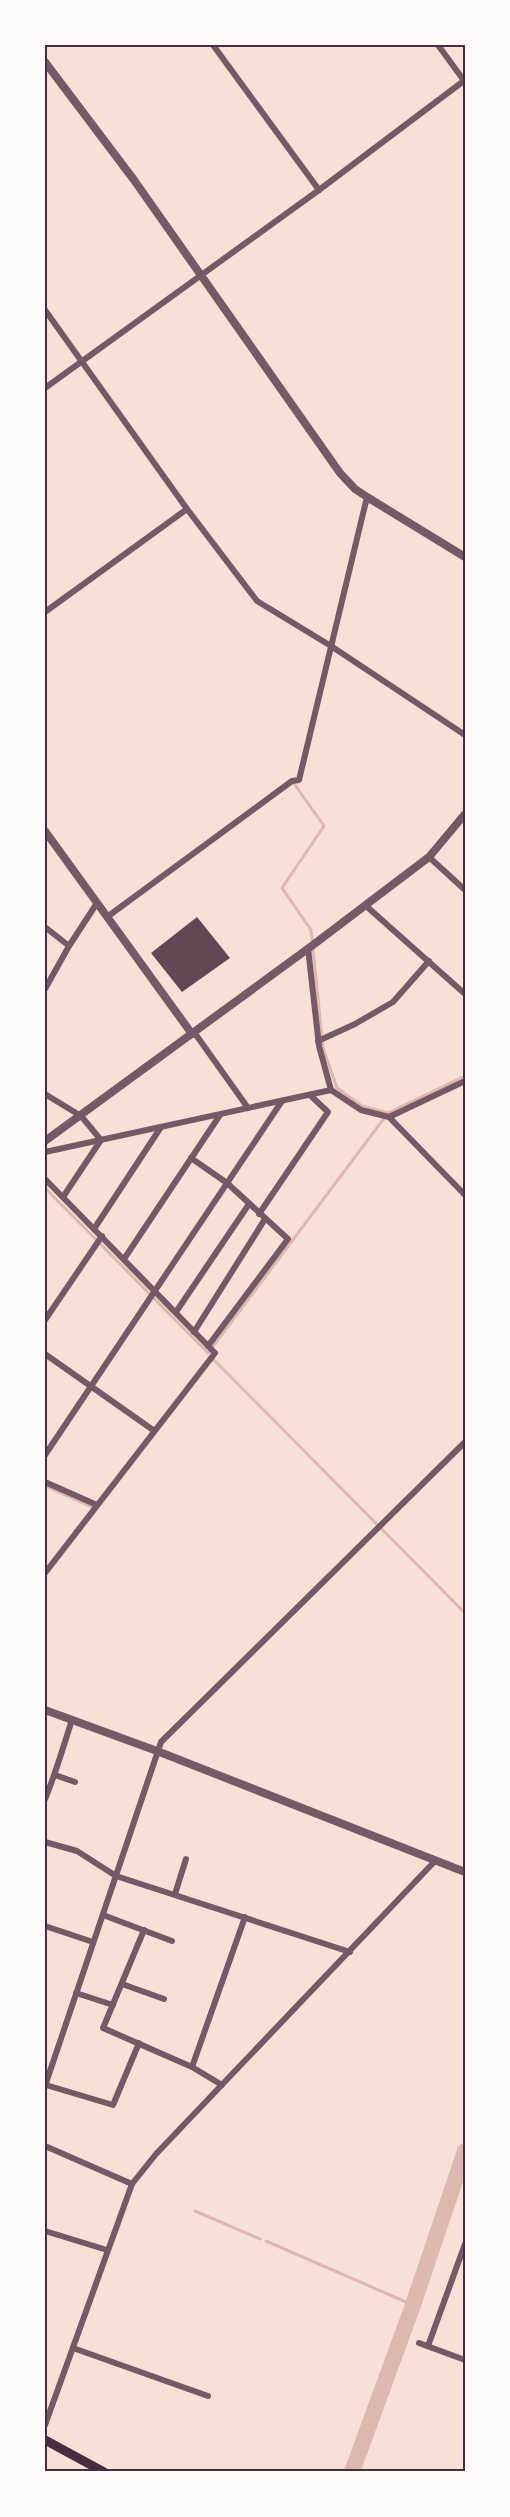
<svg xmlns="http://www.w3.org/2000/svg" width="510" height="2517" font-family="Raleway,sans-serif">
  <style>
    .lines { fill: none; stroke-linecap: round; stroke-linejoin: round }
    .stream { stroke: #dcb8b0; stroke-width: 3 }
    .river { stroke: #dcb8b0; stroke-width: 16 }
    .building { fill: #644757 }
    .minor { stroke: #755966; stroke-width: 6 }
    .tertiary { stroke: #755966; stroke-width: 8 }
    .primary { stroke: #4a2c40; stroke-width: 9 }
    .neatline { fill: none; stroke: #4a2c40; stroke-width: 2 }
  </style>
  <rect width="100%" height="100%" fill="#f7e1d7"/>
  <g class="lines">
    <g class="stream">
      <path d="M388 1113 465 1076"/>
      <path d="M45 1188 208 1353"/>
      <path d="M208 1353 388 1113 362 1106 337 1088 323 1048 311 930 282 888 324 826 293 782"/>
      <path d="M212 1358 465 1613"/>
      <path d="M45 1486 94 1508"/>
      <path d="M195 2211 260 2239"/>
      <path d="M266 2241 413 2305"/>
    </g>
    <path class="river" d="M352 2472 413 2305 465 2151"/>
  </g>
  <path class="building" d="M197 917 230 958 182 992 151 953Z"/>
  <g class="lines">
    <g class="minor">
      <path d="M213 45 319 190"/>
      <path d="M438 45 465 82"/>
      <path d="M45 310 187 509 257 601 331 646 465 735"/>
      <path d="M45 388 319 190 465 80"/>
      <path d="M45 612 187 509"/>
      <path d="M429 857 465 890"/>
      <path d="M365 905 465 994"/>
      <path d="M107 917 292 781 299 780 367 497"/>
      <path d="M45 927 69 946 97 903"/>
      <path d="M308 948 319 1046 331 1090 361 1110 389 1117 465 1195"/>
      <path d="M45 989 69 946"/>
      <path d="M194 1032 248 1108"/>
      <path d="M318 1041 355 1024 393 1002 429 961"/>
      <path d="M45 1094 81 1116 101 1140 63 1197"/>
      <path d="M389 1117 465 1081"/>
      <path d="M45 1152 331 1090"/>
      <path d="M191 1158 227 1183 288 1239 208 1346"/>
      <path d="M45 1179 215 1353 45 1573"/>
      <path d="M259 1214 328 1112 310 1095"/>
      <path d="M94 1229 161 1127"/>
      <path d="M124 1259 220 1115"/>
      <path d="M176 1312 249 1204"/>
      <path d="M45 1320 102 1236"/>
      <path d="M194 1332 265 1219"/>
      <path d="M45 1354 153 1430"/>
      <path d="M45 1455 282 1101"/>
      <path d="M45 1482 97 1505"/>
      <path d="M55 1775 75 1782"/>
      <path d="M45 1799C56 1773 63 1747 72 1720"/>
      <path d="M45 1842 77 1851 116 1876 350 1952"/>
      <path d="M175 1894 186 1859"/>
      <path d="M103 1915 172 1941"/>
      <path d="M45 1926 93 1942"/>
      <path d="M144 1930 103 2028 192 2067 222 2085"/>
      <path d="M122 1984 164 1999"/>
      <path d="M76 1993 113 2005"/>
      <path d="M192 2067 245 1917"/>
      <path d="M46 2085 113 2105 139 2043"/>
      <path d="M45 2086 161 1742 465 1442"/>
      <path d="M45 2146 132 2184"/>
      <path d="M45 2231 107 2250"/>
      <path d="M419 2343 465 2360"/>
      <path d="M428 2346 465 2244"/>
      <path d="M73 2348 208 2396"/>
      <path d="M45 2425 132 2184 156 2154 435 1861"/>
    </g>
    <g class="tertiary">
      <path d="M45 62 134 180 340 473 355 489 367 497 465 557"/>
      <path d="M45 831 192 1034"/>
      <path d="M45 1141 313 945 429 857 465 814"/>
      <path d="M45 1710 157 1751 465 1872"/>
    </g>
    <path class="primary" d="M45 2440 104 2472"/>
  </g>
  <rect width="510" height="2517" fill="none" stroke="#fffaf5" stroke-width="93"/>
  <rect x="46" y="46" width="418" height="2424" class="neatline"/>
</svg>
